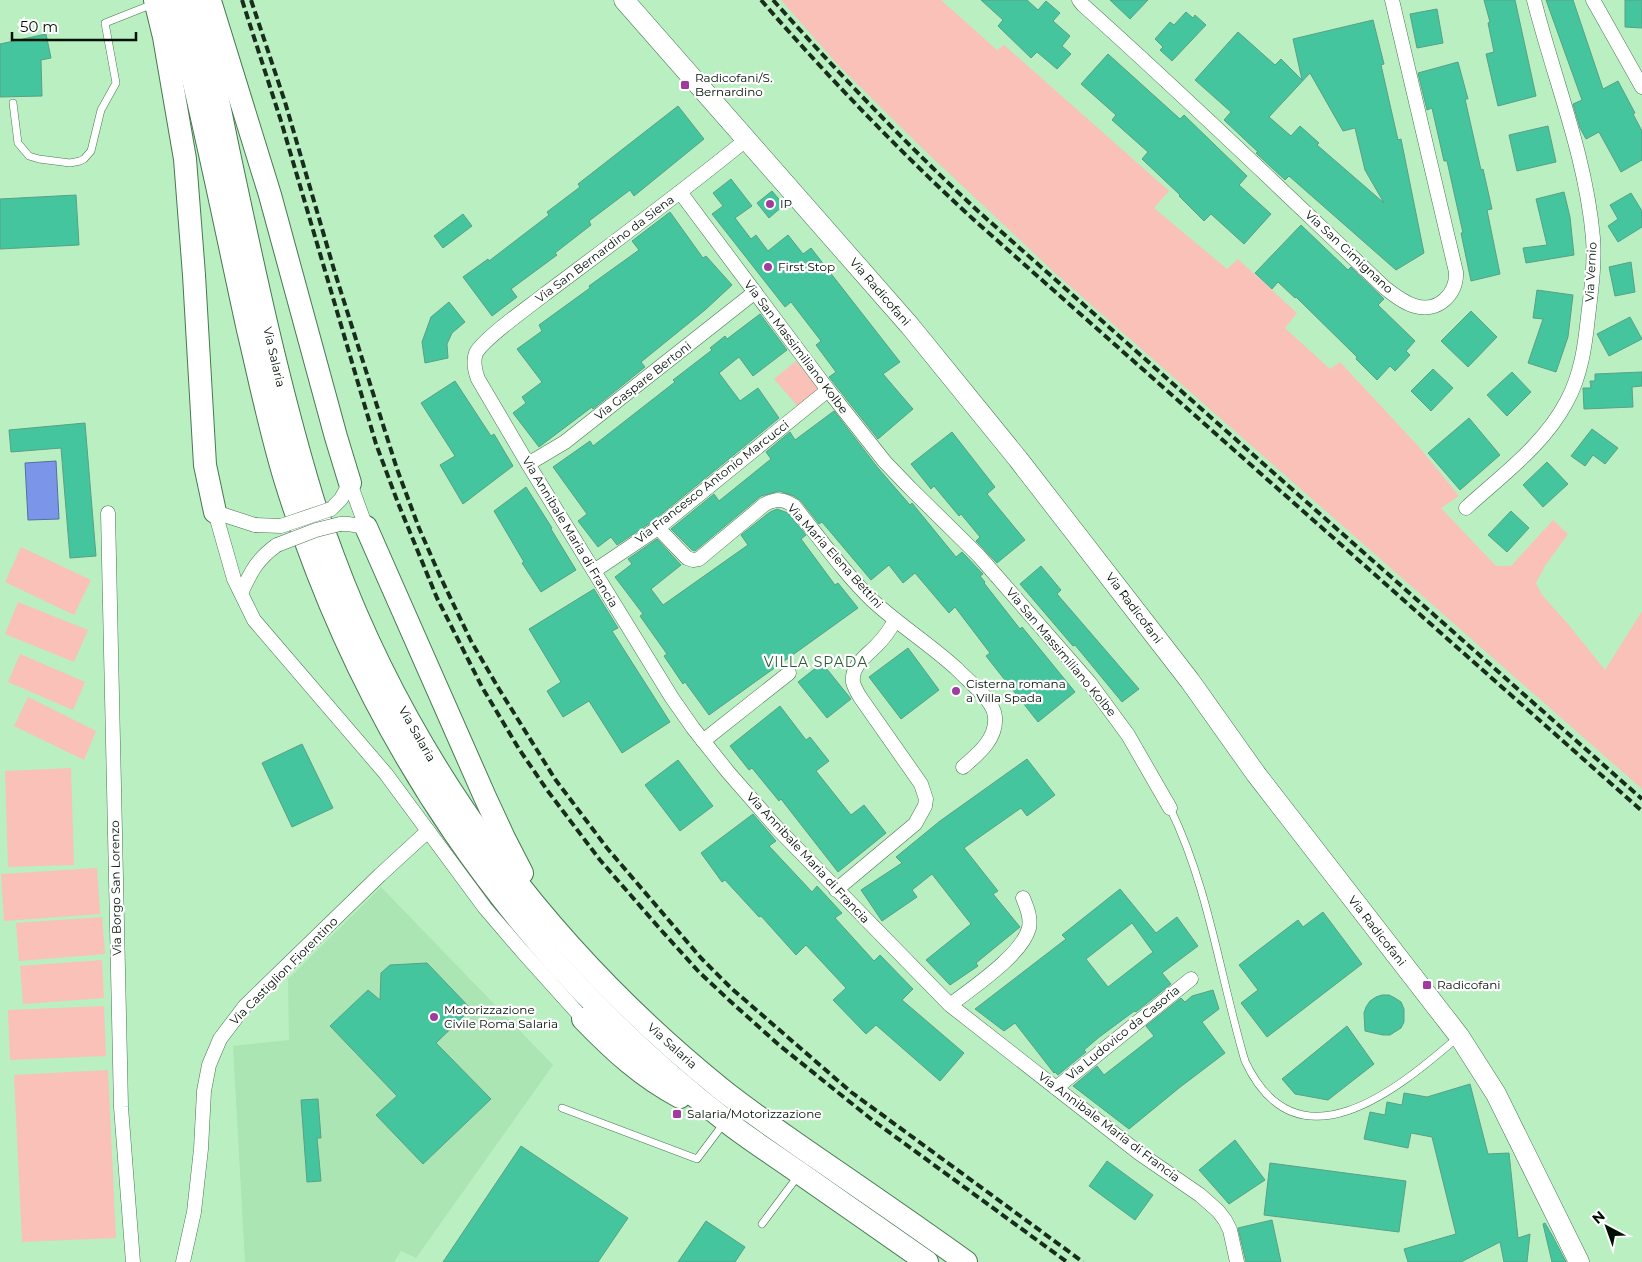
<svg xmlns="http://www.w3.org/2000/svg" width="1642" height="1262" font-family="Montserrat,sans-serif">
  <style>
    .built { fill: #aae5b3 }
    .green { fill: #fac1b8 }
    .water { fill: #7b96e9; stroke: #566ea4 }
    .building { fill: #44c59e; stroke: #59a087; fill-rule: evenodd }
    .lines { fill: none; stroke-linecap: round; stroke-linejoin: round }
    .lane-casing { stroke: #477851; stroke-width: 8 }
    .street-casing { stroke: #477851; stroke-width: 15 }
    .secondary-casing { stroke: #477851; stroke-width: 21 }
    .primary-casing { stroke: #477851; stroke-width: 24 }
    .lane { stroke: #fff; stroke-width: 7 }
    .street { stroke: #fff; stroke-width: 14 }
    .secondary { stroke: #fff; stroke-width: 20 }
    .primary { stroke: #fff; stroke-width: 22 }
    .rail { stroke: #182d1c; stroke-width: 4; stroke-dasharray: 8 4; stroke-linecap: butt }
    .street-bridge-casing { stroke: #477851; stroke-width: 15; stroke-linecap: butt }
    .street-bridge { stroke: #fff; stroke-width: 14 }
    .poi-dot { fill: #a23b9f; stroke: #fff; stroke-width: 2 }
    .labels { text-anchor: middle; stroke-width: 4.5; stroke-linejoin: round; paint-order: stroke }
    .poi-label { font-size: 12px; fill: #011104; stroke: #fff; text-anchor: start }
    .street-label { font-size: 12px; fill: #011104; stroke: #fff }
    .neighbourhood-label { font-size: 14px; letter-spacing: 1px; fill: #2c5c37; stroke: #fff }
  </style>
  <rect width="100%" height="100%" fill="#baefc2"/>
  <path class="built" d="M381 887 553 1065 416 1258 401 1251 394 1262H245L233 1046 289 1040 288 979Z"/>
  <g class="green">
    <path d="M781 0H941L997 50 1004 45 1169 191 1154 208 1227 269 1238 259 1297 313 1285 328 1330 369 1340 362 1419 447 1459 496 1441 508 1496 566H1511L1553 520 1568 534 1545 566 1536 583 1542 595 1568 624 1605 670 1642 611V789L1055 273 922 148 837 64Z"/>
    <path d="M796 361 820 391 799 408 774 379Z"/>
    <path d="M21 547 91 580 74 615 5 582Z"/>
    <path d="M18 602 88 630 74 662 5 634Z"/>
    <path d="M20 654 85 682 73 710 8 682Z"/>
    <path d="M28 697 96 731 84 760 14 726Z"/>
    <path d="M71 768 74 865 8 867 5 771Z"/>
    <path d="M97 868 100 914 4 921 1 874Z"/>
    <path d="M102 917 105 954 19 961 16 923Z"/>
    <path d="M102 960 104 998 23 1004 20 966Z"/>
    <path d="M104 1006 106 1056 10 1060 8 1010Z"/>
    <path d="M108 1070 116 1238 22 1242 14 1075Z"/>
  </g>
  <path class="water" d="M56 461 59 519 28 520 25 463Z"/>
  <g class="building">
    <path d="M981 0H1027L1038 10 1046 1 1060 13 1053 21 1070 36 1062 46 1071 54 1057 69 1037 52 1031 58 998 26 1003 20Z"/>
    <path d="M1110 0H1148L1130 19Z"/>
    <path d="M1484 0H1515L1536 96 1498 106 1486 54 1494 52 1488 23 1490 22Z"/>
    <path d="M1546 0H1573L1603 89 1618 81 1635 113 1633 114 1642 131V160L1621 172 1599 132 1586 139 1580 128 1573 104 1582 100Z"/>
    <path d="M1625 0H1642V28L1625 27Z"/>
    <path d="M1437 9 1443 43 1417 48 1410 14Z"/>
    <path d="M1186 12 1193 18 1195 15 1206 25 1172 61 1160 50 1163 47 1155 39 1170 22 1174 25Z"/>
    <path d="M1373 20 1384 64 1381 65 1398 140 1401 139 1424 253 1396 270 1289 176 1285 180 1256 153 1258 152 1224 120 1231 112 1195 80 1238 32 1275 65 1281 59 1302 80 1293 39ZM1310 73 1343 131 1355 128 1365 170 1384 203 1317 145 1319 143 1300 126 1291 136 1269 117Z"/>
    <path d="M46 34 51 58 41 60 42 96 0 97V44Z"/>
    <path d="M1108 54 1180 119 1184 115 1247 176 1239 185 1271 214 1244 244 1211 214 1204 221 1179 196 1180 195 1142 159 1148 152 1112 120 1116 115 1081 84Z"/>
    <path d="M1458 62 1468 99H1465L1481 170 1483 169 1492 209 1487 210 1500 274 1471 281 1461 233H1463L1447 161H1444L1432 108 1427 110 1418 73Z"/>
    <path d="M678 106 704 139 634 196 630 190 589 221 591 225 555 253 557 255 511 289 517 297 492 316 463 277 488 259 489 261 549 215 547 212 580 187 578 184Z"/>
    <path d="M1548 126 1556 162 1517 171 1509 135Z"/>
    <path d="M731 179 752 206 735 218 751 239 756 235 768 251 788 235 803 254 811 248 900 362 883 374 913 409 878 439 829 377 836 372 816 345 821 341 791 302 785 307 712 214 723 206 713 193Z"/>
    <path d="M772 191 784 205 769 218 757 203Z"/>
    <path d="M1564 192 1570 217 1574 255 1526 263 1523 248 1547 245 1536 199Z"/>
    <path d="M1631 193 1642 211V227L1618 242 1608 226 1618 219 1610 205Z"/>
    <path d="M76 195 79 245 0 249V199Z"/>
    <path d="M670 212 703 258 706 256 732 285 705 310 641 362 645 367 593 409 592 407 539 447 513 413 526 403 522 397 542 382 517 349 542 331 539 325 590 288 589 286 639 250 632 241Z"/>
    <path d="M463 214 472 226 443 248 434 236Z"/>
    <path d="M1301 225 1348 270 1351 267 1384 299 1378 305 1415 341 1406 351 1410 355 1395 371 1390 366 1377 380 1356 359 1357 357 1296 297 1295 298 1278 282 1272 289 1255 273Z"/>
    <path d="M1631 262 1635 292 1615 296 1609 267Z"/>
    <path d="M1537 290 1573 295 1568 337 1556 372 1528 363 1543 319 1533 318Z"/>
    <path d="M449 302 465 322 452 333 447 344 448 358 425 363 422 342 431 317Z"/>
    <path d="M1471 311 1497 337 1468 367 1441 341Z"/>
    <path d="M760 314 787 350 753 376 739 357 719 373 740 401 758 388 779 418 653 521 617 545 611 537 598 547 578 521 587 514 553 467 590 441 593 446 675 382 673 380 712 350 710 348 725 336 727 339Z"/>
    <path d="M1630 317 1642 339 1609 356 1597 334Z"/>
    <path d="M1433 369 1453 388 1431 411 1411 391Z"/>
    <path d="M1512 372 1531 392 1507 416 1487 395Z"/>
    <path d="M1642 372V386L1632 387 1633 407 1584 409 1583 388H1591L1590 381H1595V374Z"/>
    <path d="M455 381 491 436 494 434 513 466 463 504 440 465 455 456 421 403Z"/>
    <path d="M834 411 878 468 910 505 912 503 956 557 962 552 983 574 980 576 985 582 984 583 1020 629 1022 627 1075 692 1038 722 986 656 990 653 955 607 949 613 915 573 903 583 889 565 871 580 822 522 819 524 801 501 794 496 779 491 761 496 695 551 692 550 671 529 714 494 719 501 771 459 766 452 790 432 795 440Z"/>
    <path d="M1469 418 1500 455 1460 490 1428 453Z"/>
    <path d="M85 423 96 556 70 558 61 448 11 452 9 430Z"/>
    <path d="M1592 429 1618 448 1605 464 1593 455 1585 466 1571 456Z"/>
    <path d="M952 432 995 487 987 494 1025 540 997 563 976 541 980 537 961 514 959 516 934 486 931 489 911 464Z"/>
    <path d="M1547 462 1568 484 1543 507 1523 485Z"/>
    <path d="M526 487 552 528 551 529 576 570 541 592 522 563 524 562 494 511Z"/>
    <path d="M777 509 788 513 806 535 801 539 835 585 838 583 858 608 709 715 685 682 683 684 664 656 667 654 640 616 643 614 615 577 632 564 628 559 657 539 681 565 651 589 663 605 748 545 741 535 770 512Z"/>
    <path d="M1511 511 1529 528 1507 552 1488 535Z"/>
    <path d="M1041 566 1061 590 1057 594 1139 689 1122 702 1075 645 1073 646 1020 584Z"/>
    <path d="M594 589 618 628 612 631 670 722 622 753 589 701 563 717 547 691 561 682 529 629Z"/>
    <path d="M908 648 939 690 901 719 869 677Z"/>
    <path d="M822 663 851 699 827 718 798 682Z"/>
    <path d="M780 706 806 740 810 737 829 761 816 771 851 815 864 805 886 833 838 872 781 799 779 801 752 768 749 770 730 746Z"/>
    <path d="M302 744 333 808 292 827 262 763Z"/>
    <path d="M1027 759 1055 795 1027 816 1021 808 964 848 998 891 993 894 1020 927 976 963 978 966 950 985 926 960 971 924 932 874 912 890 917 897 882 921 861 890 902 863 896 857 940 821Z"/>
    <path d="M678 760 713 806 680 831 645 785Z"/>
    <path d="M753 814 776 841 769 846 812 892 817 886 842 913 835 918 874 961 880 955 913 989 902 1000 964 1053 940 1081 876 1025 866 1034 833 1000 846 988 806 945 796 955 761 916 759 917 725 880 722 882 701 853Z"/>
    <path d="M1120 889 1156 933 1177 917 1198 946 1162 973 1171 984 1136 1012 1135 1011 1133 1012 1098 1038 1084 1050 1086 1052 1058 1075 1055 1072 1054 1073 1015 1023 1004 1031 975 1009 1066 939 1062 935ZM1132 923 1153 952 1108 987 1086 959Z"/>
    <path d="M1323 912 1362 964 1267 1037 1241 1003 1258 990 1239 965 1298 920 1303 927Z"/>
    <path d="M427 963 471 1009 436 1043 491 1099 423 1164 376 1115 397 1096 330 1026 368 990 380 1000 381 973 390 965Z"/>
    <path d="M1213 990 1219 1009 1202 1022 1225 1053 1179 1088 1129 1129 1073 1086 1097 1066 1104 1075 1154 1036 1146 1026 1181 998 1185 1002 1192 996Z"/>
    <path d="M1382 995H1389L1395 998 1401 1002 1404 1009V1022L1401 1028 1390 1035H1383L1365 1031 1364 1013 1366 1007 1370 1001 1376 997Z"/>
    <path d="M1347 1026 1374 1064 1328 1100 1295 1094 1282 1079Z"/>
    <path d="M1470 1084 1488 1154 1509 1153 1518 1238 1530 1234 1527 1262H1504L1500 1242 1461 1262H1408L1404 1249 1456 1234 1432 1137 1411 1133 1408 1148 1364 1139 1370 1112 1385 1115 1387 1102 1402 1105 1404 1093 1427 1097Z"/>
    <path d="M318 1099 321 1138H317L321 1181 307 1182 301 1100Z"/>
    <path d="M1235 1140 1265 1180 1229 1204 1199 1170Z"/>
    <path d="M521 1146 628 1218 598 1262H443Z"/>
    <path d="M1107 1161 1153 1195 1135 1220 1089 1186Z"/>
    <path d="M1270 1163 1406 1181 1399 1232 1264 1215Z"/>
    <path d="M1272 1220 1281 1262H1246L1238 1228Z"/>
    <path d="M706 1221 745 1247 735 1262H678Z"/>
    <path d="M1545 1223 1553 1237 1566 1262H1552L1543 1224Z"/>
  </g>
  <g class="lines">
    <defs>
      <g id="lane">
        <path d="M13 103 18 143 29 156 39 159 70 163 80 161 84 159 91 151 101 110 116 83 105 23 153 4"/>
        <path d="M1170 808C1209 888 1220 977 1245 1061 1297 1172 1397 1090 1457 1038"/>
        <path d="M562 1108 697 1159 724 1123"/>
        <path d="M762 1224 798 1176"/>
      </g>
      <g id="street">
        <path d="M1079 0 1083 5C1186 97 1285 193 1385 288 1394 295 1404 303 1415 306 1438 313 1457 294 1456 272L1392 0"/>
        <path d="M1593 0 1642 87"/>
        <path d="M747 139C681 193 613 243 545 294 530 306 484 338 476 353 473 361 475 371 478 379L528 464 672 698 693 728 728 772 777 828 950 1005 1139 1153 1200 1195 1218 1211 1225 1220 1230 1230 1237 1262"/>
        <path d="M680 192 828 390 885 462 910 488 979 556 1089 682 1128 735 1170 808"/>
        <path d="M528 464 565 442 755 292"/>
        <path d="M350 483 366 527"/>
        <path d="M1466 508C1502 475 1544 445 1567 401 1581 375 1585 346 1588 317 1591 291 1595 265 1593 238 1586 156 1554 79 1534 0"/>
        <path d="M331 509 341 499 350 483"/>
        <path d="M215 512 234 579 254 620 386 774 485 908 521 950 583 1019"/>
        <path d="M215 512 255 525"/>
        <path d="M108 513 121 1107 133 1262"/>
        <path d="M340 524H348L366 527"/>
        <path d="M658 528 687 558 693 560 699 559 765 504C776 499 783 498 794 506 819 537 843 572 872 600 899 625 931 645 958 670 969 682 994 700 995 717 997 739 978 754 963 767"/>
        <path d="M594 571 658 528 828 390"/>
        <path d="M241 593C251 572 257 559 277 545"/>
        <path d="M703 741 789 673"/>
        <path d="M836 890 915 824 925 806 926 799 921 784 860 697C857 692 854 687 853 682 851 666 866 656 876 646 884 638 890 630 895 620"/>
        <path d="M950 1005C972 988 1022 955 1029 928 1031 917 1027 908 1023 898"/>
        <path d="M1056 1088 1191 979"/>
        <path d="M183 1262 194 1212 201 1149 204 1091 209 1065 220 1039 245 1006 380 875 428 831"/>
      </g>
      <path id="secondary" d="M624 0 910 326 1018 459 1190 681 1256 774 1459 1036 1496 1094 1579 1262"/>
      <g id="primary">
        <path d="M155 0 164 37 185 159 194 275 205 465 215 512"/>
        <path d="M174 0C202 109 224 220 248 330 260 380 270 430 285 479 364 736 513 955 726 1121 750 1140 776 1156 801 1174 843 1203 885 1233 927 1262"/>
        <path d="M195 0C208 47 217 96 227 144 252 262 277 381 312 497 318 517 326 536 333 556 411 766 546 947 720 1088 746 1109 774 1128 801 1147 856 1185 912 1223 966 1262"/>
        <path d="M210 1 270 195 336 437 350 483"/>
        <path d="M366 527 485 797 504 838 522 873"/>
        <path d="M583 1019C613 1050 642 1077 680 1097"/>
      </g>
    </defs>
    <use href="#lane" class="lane-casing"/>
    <use href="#street" class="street-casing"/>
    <use href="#secondary" class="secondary-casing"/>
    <use href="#primary" class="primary-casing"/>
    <use href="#lane" class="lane"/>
    <use href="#street" class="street"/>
    <use href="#secondary" class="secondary"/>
    <use href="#primary" class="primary"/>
    <g class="rail">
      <path d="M242 0 281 121 376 444 398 503 437 598 482 687 519 749 547 790 600 860 661 930 699 972 730 1001 779 1045 871 1119 1067 1262"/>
      <path d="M251 0 285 102 335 273 397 469 419 528 439 574 471 641 499 689 555 779 607 848 701 958 731 988 851 1092 1083 1262"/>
      <path d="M761 0C828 77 898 150 973 219L1642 811"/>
      <path d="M773 0C839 74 907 145 979 212L1642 799"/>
    </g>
    <defs>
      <g id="street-bridge">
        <path d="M255 525 281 526 331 509"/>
        <path d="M277 545 316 530 340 524"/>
      </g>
    </defs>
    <use href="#street-bridge" class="street-bridge-casing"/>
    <use href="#street-bridge" class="street-bridge"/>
  </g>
  <g class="poi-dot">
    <rect x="680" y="80" width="10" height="10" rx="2.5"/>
    <circle cx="770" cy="204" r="5"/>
    <circle cx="768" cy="267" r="5"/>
    <circle cx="956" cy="691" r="5"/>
    <rect x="1422" y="980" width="10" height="10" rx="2.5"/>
    <circle cx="434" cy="1017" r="5"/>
    <rect x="672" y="1109" width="10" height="10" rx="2.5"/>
  </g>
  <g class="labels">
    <g class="poi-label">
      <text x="695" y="82">Radicofani/S.<tspan x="695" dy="14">Bernardino</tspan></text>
      <text x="780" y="208">IP</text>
      <text x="778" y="271">First Stop</text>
      <text x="966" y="688">Cisterna romana<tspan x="966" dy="14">a Villa Spada</tspan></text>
      <text x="1437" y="989">Radicofani</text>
      <text x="444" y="1014">Motorizzazione<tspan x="444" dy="14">Civile Roma Salaria</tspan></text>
      <text x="687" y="1118">Salaria/Motorizzazione</text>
    </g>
    <g class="street-label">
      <text transform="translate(605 249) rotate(-37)" y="4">Via San Bernardino da Siena</text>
      <text transform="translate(1349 252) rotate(43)" y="4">Via San Gimignano</text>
      <text transform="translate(1591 272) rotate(-87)" y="4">Via Vernio</text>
      <text transform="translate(880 292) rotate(49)" y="4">Via Radicofani</text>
      <text transform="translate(796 347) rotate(53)" y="4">Via San Massimiliano Kolbe</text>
      <text transform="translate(274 357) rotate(77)" y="4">Via Salaria</text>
      <text transform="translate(643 381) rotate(-38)" y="4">Via Gaspare Bertoni</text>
      <text transform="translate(712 482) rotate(-38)" y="4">Via Francesco Antonio Marcucci</text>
      <text transform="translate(570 532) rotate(59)" y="4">Via Annibale Maria di Francia</text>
      <text transform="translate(835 556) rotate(48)" y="4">Via Maria Elena Bettini</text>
      <text transform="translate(1134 608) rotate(53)" y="4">Via Radicofani</text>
      <text transform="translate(1061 652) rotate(50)" y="4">Via San Massimiliano Kolbe</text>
      <text transform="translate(417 734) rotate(60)" y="4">Via Salaria</text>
      <text transform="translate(808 858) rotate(47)" y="4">Via Annibale Maria di Francia</text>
      <text transform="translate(116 888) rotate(-91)" y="4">Via Borgo San Lorenzo</text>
      <text transform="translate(1377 931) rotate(52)" y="4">Via Radicofani</text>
      <text transform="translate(284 971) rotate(-45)" y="4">Via Castiglion Fiorentino</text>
      <text transform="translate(1123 1033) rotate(-39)" y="4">Via Ludovico da Casoria</text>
      <text transform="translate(672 1046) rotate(42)" y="4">Via Salaria</text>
      <text transform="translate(1109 1127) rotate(37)" y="4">Via Annibale Maria di Francia</text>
    </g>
    <g class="neighbourhood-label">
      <text x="816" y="667">VILLA SPADA</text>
    </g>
  </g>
  <g transform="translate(1607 1227) rotate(319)" stroke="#ffffff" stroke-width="4" paint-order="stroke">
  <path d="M0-4L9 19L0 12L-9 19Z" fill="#011104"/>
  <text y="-8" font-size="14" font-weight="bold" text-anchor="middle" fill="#011104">N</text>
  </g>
  <path d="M12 32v8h124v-8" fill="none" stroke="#011104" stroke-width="2.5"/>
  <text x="20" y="32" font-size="15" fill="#011104" stroke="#ffffff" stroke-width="4" paint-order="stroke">50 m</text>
</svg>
